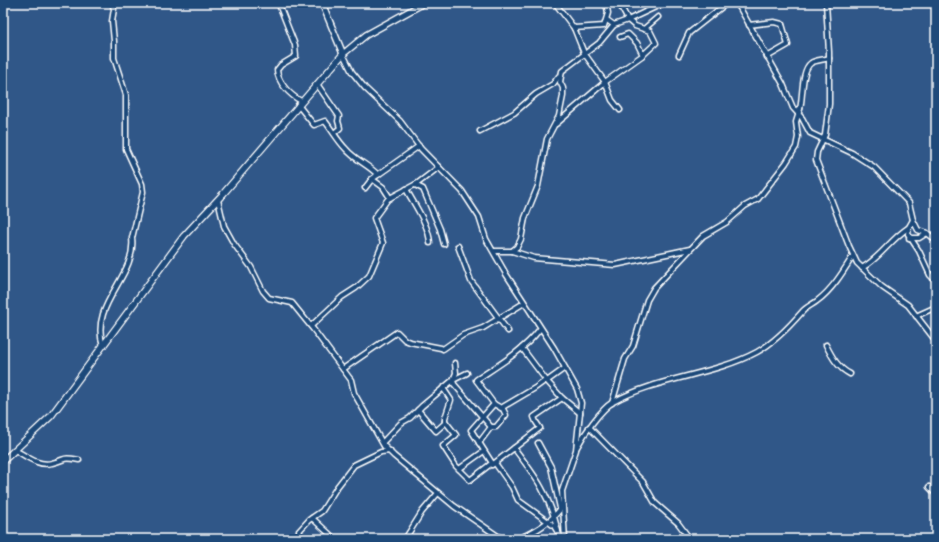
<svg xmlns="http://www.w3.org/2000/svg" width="939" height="542" font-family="'Gochi Hand',sans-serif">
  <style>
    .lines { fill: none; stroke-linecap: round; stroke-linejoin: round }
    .minor-casing { stroke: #fff; stroke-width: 7 }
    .tertiary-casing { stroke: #fff; stroke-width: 8 }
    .secondary-casing { stroke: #fff; stroke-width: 8 }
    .minor { stroke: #1f4a7a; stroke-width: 4 }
    .tertiary { stroke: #1f4a7a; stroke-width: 5 }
    .secondary { stroke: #1f4a7a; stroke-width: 5.5 }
  </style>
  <rect width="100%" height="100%" fill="#305788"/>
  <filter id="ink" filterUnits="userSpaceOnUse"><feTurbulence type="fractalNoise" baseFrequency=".025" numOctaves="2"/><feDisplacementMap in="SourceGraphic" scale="8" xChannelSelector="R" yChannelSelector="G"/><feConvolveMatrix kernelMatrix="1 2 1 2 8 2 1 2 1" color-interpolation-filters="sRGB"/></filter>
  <g filter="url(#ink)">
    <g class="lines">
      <defs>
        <g id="minor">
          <path d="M555 3 574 28 584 53 605 82 612 100 620 110"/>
          <path d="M619 3 628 20 664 3"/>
          <path d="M737 3 783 84 793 108 802 118 810 133 852 153 874 167 909 203 913 220"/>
          <path d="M826 3 829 52V104L825 135 817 152 816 160 849 246 857 263 882 287 908 305 936 341"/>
          <path d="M280 7 295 45 296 56 281 65 277 70C278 83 290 95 301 101"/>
          <path d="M607 20 614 25 628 20 635 26 644 29 658 17"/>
          <path d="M749 25 774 22 782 24 788 45 767 57"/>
          <path d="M574 28 604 26 608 13 606 3"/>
          <path d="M343 54 352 72 365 88 400 121 421 149 462 191 479 217 486 239 506 274 554 348 577 389 581 403 576 450 562 491 565 539"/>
          <path d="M643 55 656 43 650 31 644 29"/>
          <path d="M679 55 689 33 727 3"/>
          <path d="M317 84 339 116 338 121 340 128 334 133"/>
          <path d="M298 105 314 125 325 121C332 130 338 141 346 149 355 160 369 165 378 175"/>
          <path d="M798 109H800C803 98 801 70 811 63 815 60 824 60 829 58"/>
          <path d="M556 124 605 82 643 55 637 43 628 34 620 37"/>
          <path d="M480 131 514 113 536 94 553 84 559 76"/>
          <path d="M372 179 383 187 390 198"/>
          <path d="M415 185 423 189 440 229 444 244"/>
          <path d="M365 188 372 179 419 146"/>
          <path d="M406 189C415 206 429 225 430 243"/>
          <path d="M218 200 224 226 234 244 251 267 263 291 269 298 292 303 313 329 351 380 354 393 384 446 394 456 454 506 502 539"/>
          <path d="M909 238H919L927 233"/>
          <path d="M936 240 927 233 918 230 913 220 909 227 908 234 919 251 930 275 936 281"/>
          <path d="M458 246 471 281 508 331"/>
          <path d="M494 251H512L517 247 521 239 525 218 538 186 547 139 559 116 563 96V88L560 82 562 71 599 43 614 25"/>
          <path d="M512 251 534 258 615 265 690 249"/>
          <path d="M862 268C880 258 891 239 908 228"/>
          <path d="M916 316 936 307"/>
          <path d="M311 326 342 297 356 288 369 276 383 243 374 218 388 199 418 183 439 167"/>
          <path d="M826 345C832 357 838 368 850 374"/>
          <path d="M103 346C89 303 137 277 132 238L143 192 142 184 126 149V95L114 58V41L112 21 114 9 112 3"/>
          <path d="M522 348 546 380"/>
          <path d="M443 349 463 335 483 328 524 303"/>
          <path d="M343 369 397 332 405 340 410 342 441 348"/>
          <path d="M467 373 453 380 454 384 491 427H496L506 415 503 409 494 404"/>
          <path d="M547 381 565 368"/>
          <path d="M612 403 625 359 633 346 647 300 654 288 703 236 727 222 745 206 758 199 786 163 796 147 798 137 796 122 800 109"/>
          <path d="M501 408 535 388 546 380 562 398"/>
          <path d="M418 410 436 431 445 423V418L451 400 443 388"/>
          <path d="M445 421 456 435 443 446 456 466 470 480 492 463 471 430 494 404 476 380C500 364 523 351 540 329"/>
          <path d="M589 427 643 482 655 503 678 523 690 539"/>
          <path d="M383 442 401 423 410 418 422 406 453 380 456 373 455 363"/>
          <path d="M479 443 491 427"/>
          <path d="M538 443 551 467 560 508"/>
          <path d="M577 447C584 434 600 410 613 402 658 377 712 376 757 352 775 342 789 327 802 312 806 307 812 305 817 301 832 290 843 272 853 256"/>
          <path d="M514 448C536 477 549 494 558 531"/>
          <path d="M15 450C26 456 39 467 52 463 68 459 61 457 79 460"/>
          <path d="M495 463 512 487 518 500 554 526 560 536 564 537"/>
          <path d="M492 465 540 428 536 422 534 417 562 398 580 413"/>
          <path d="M459 469 484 451"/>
          <path d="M929 487 936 494"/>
          <path d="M312 518 335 539"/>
          <path d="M303 539 299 531 309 520 322 511 337 487 354 465 381 452 390 451"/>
          <path d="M405 539 422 512 438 493"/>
          <path d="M518 539C536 531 550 523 562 507"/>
        </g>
        <g id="tertiary">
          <path d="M322 3 343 54 366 35 424 3"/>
          <path d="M300 539V537"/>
        </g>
        <path id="secondary" d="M3 461 51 416 184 236 223 194 343 54"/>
      </defs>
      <use href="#minor" class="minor-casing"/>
      <use href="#tertiary" class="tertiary-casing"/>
      <use href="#secondary" class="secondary-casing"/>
      <use href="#minor" class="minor"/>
      <use href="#tertiary" class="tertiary"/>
      <use href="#secondary" class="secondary"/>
    </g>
  </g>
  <rect width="939" height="542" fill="none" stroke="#1f4a7a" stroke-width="16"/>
  <rect x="8" y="8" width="923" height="526" fill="none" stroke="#fff" stroke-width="1.5" filter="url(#ink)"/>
</svg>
